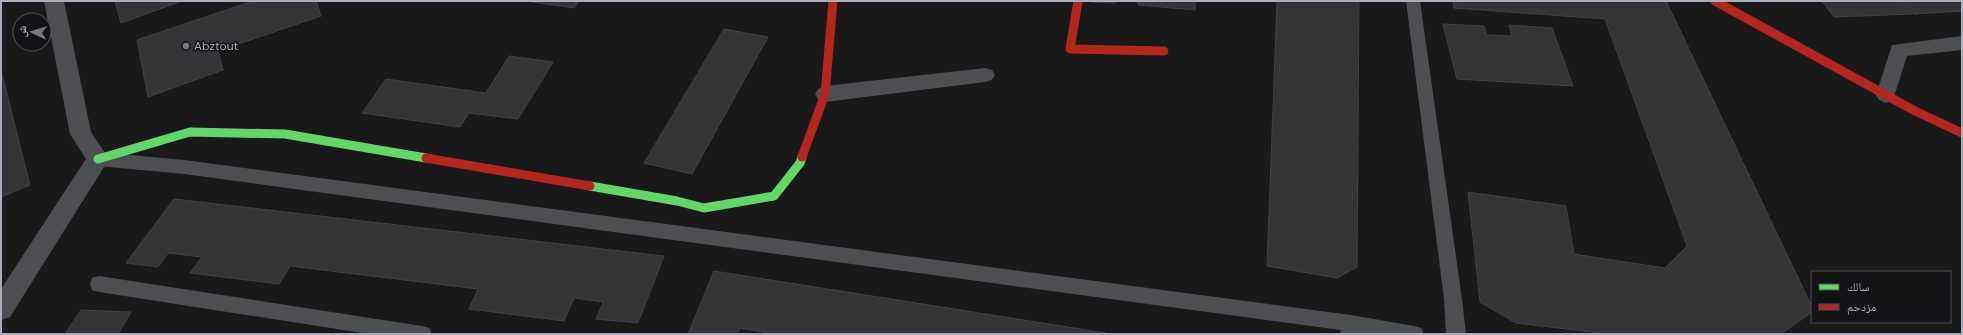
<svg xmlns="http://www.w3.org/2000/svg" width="1963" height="335" font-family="'DM Sans','Noto Naskh Arabic',sans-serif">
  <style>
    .building { fill: #353537; stroke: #414245 }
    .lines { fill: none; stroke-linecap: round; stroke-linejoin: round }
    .lane { fill: #4d4e52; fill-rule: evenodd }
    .street { fill: #4d4e52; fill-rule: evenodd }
    .fast { stroke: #63d668; stroke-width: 9 }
    .jam { stroke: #b3261e; stroke-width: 9 }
    .poi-dot { fill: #777982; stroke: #131315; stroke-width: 1.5 }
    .labels { text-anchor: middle; stroke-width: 3; stroke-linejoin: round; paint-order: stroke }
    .poi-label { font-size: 12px; fill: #a9adbb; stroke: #131315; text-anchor: start }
  </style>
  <rect width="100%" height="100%" fill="#191919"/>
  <g class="building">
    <path d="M115 1H182L121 23Z"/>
    <path d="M253 1H316L321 16 218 51 223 70 148 97 137 40Z"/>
    <path d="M526 1H579L574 8Z"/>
    <path d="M1091 1H1115V3L1091 2Z"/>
    <path d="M1138 1H1195V10L1138 5Z"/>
    <path d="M1277 1H1359L1357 267 1337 278 1267 266Z"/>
    <path d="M1453 1H1666L1812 307V312L1781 334H1607L1516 323 1480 302 1468 192 1566 206 1574 254 1665 268 1687 246 1605 19 1454 8Z"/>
    <path d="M1822 1H1901L1912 14 1834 17Z"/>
    <path d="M1902 1H1962V11L1914 14Z"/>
    <path d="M1443 24 1484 26 1487 35 1512 36 1509 25 1552 28 1573 86 1457 79Z"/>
    <path d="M724 29 768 37 692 174 644 163Z"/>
    <path d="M509 56 553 62 518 119 469 113 460 127 362 113 386 79 486 93Z"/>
    <path d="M1 70 30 185 1 197Z"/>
    <path d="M174 199 664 256 638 323 596 319 603 302 574 298 564 321 469 309 478 289 290 266 279 284 190 273 202 257 168 253 158 267 126 263Z"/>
    <path d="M714 271 1112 334H774L740 328 737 334H688Z"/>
    <path d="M81 310 131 312 118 334H65Z"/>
  </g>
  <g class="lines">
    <g class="lane">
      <path d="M1406 1H1420L1462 299 1466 334H1446L1444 299Z"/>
      <path d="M98 152 184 160 1351 315 1414 326 1421 328 1424 334H1340L1341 330 184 174 98 166 92 164 90 159 92 154Z"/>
      <path d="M99 276 422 326 429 328 432 334H369L99 292 92 290 90 284 92 278Z"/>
    </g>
    <g class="street">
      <path d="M44 1H64L91 132 109 159 10 317 1 320V289L86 159 70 134Z"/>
      <path d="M1962 36V50L1907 56 1893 100 1886 103 1879 100 1876 95 1892 45Z"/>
      <path d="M985 68 992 70 995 75 992 80 985 82 825 102 818 99 815 94 818 89 825 86Z"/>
    </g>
    <g class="fast">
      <path d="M98 159 190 132 285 134 426 158"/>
      <path d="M590 186 677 201 704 208 774 196 800 163 802 157"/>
    </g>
    <g class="jam">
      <path d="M1078 1 1070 49 1164 51"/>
      <path d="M1715 1 1915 111 1962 133"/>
      <path d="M802 157 825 94 833 1"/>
      <path d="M426 158 590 186"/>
    </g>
  </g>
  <circle class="poi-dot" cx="186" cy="46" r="4"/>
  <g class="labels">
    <g class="poi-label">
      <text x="194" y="50">Abztout</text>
    </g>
  </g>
  <rect width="1963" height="335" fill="none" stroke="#a9adbb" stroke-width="4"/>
  <rect x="1811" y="271" width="140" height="52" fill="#131315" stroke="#4f5157"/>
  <rect x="1819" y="284" width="20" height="6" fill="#63d668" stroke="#4f5157"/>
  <text x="1847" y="291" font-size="12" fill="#a9adbb">سالك</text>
  <rect x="1819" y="304" width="20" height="6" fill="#b3261e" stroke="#4f5157"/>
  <text x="1847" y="311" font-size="12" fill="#a9adbb">مزدحم</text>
  <g transform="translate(32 32) rotate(274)"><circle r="19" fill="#131315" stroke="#4f5157"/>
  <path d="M0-3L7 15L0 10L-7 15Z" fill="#777982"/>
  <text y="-6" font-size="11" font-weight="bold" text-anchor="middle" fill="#a9adbb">ش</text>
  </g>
</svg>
